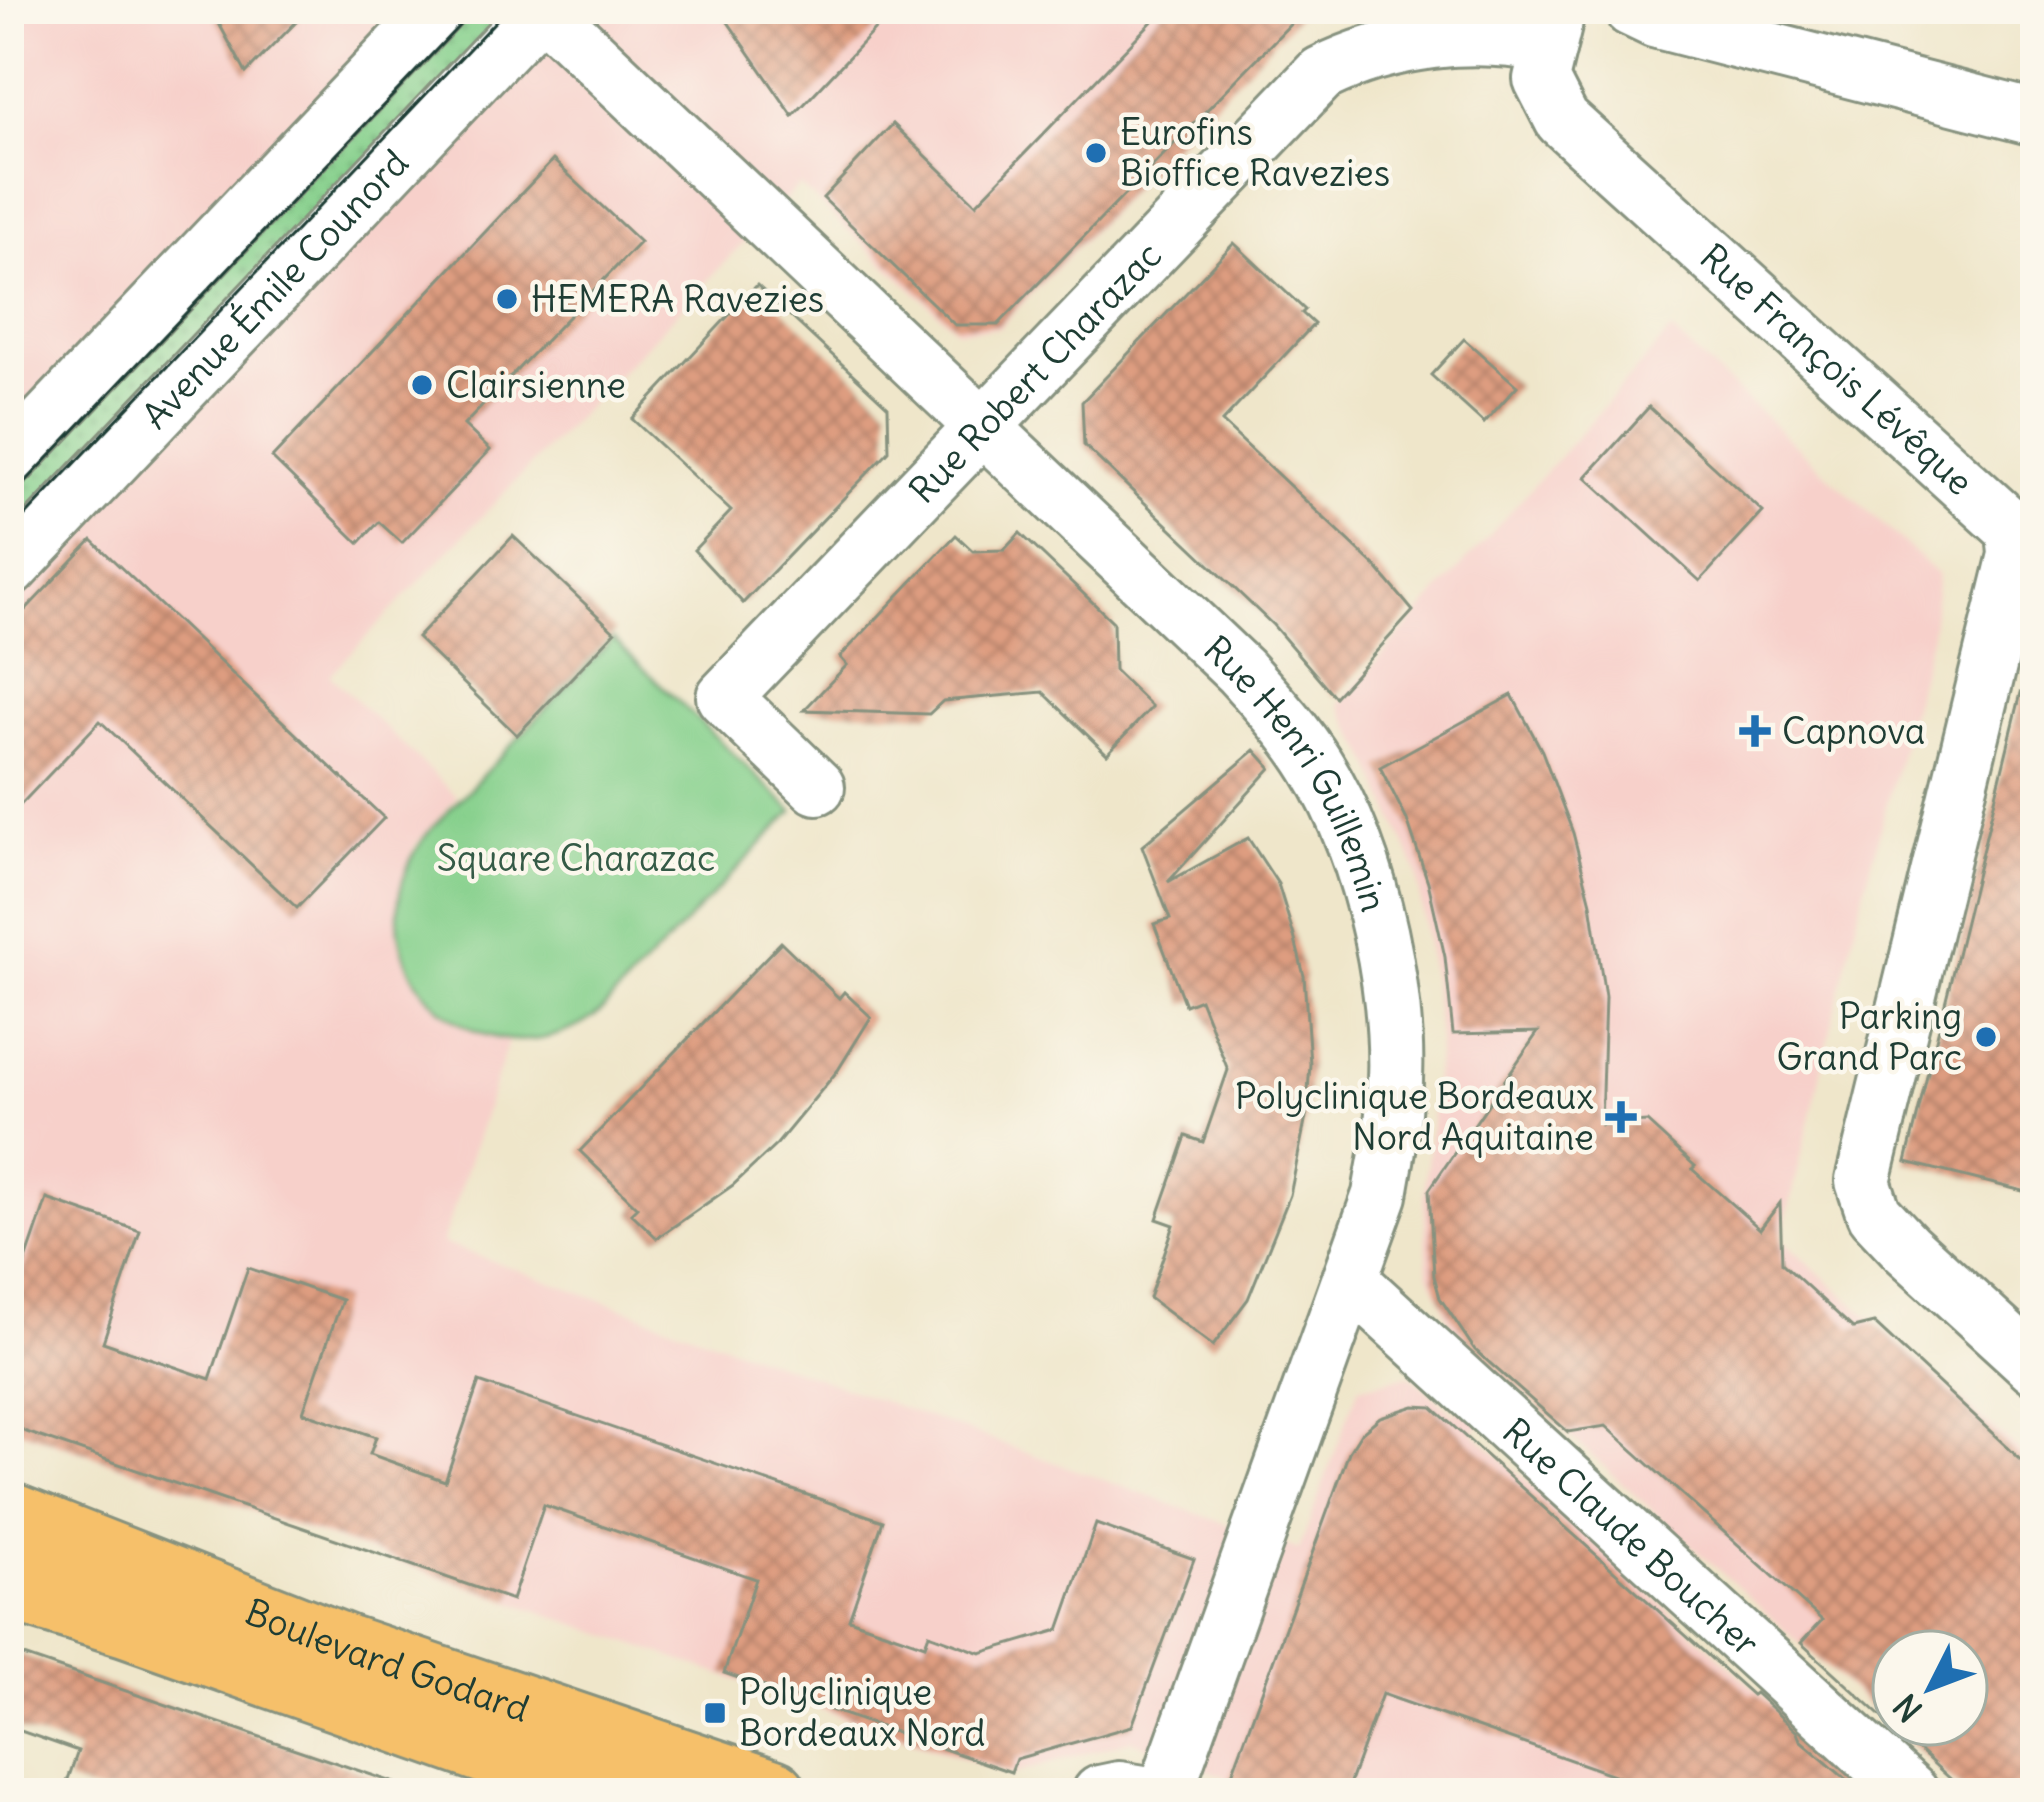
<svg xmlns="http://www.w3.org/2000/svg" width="2044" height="1802" font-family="Delius,sans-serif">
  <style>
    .built { fill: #f7d0ca; fill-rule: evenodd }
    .grass { fill: url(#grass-dots); stroke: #528660; stroke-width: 3 }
    .green { fill: #86d08c; stroke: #528660; stroke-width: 3 }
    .building { fill: url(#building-cross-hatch); fill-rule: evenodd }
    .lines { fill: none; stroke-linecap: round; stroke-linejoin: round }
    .minor-casing { stroke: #87927f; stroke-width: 60 }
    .primary-casing { stroke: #87927f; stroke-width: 72 }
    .minor { stroke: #fff; stroke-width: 54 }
    .primary { stroke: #f6c06b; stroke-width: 66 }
    .tram { stroke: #1f3d34; stroke-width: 3 }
    .poi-dot { fill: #1f6fb2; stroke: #fbf7ec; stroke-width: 4.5 }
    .labels { text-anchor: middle; stroke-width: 9; stroke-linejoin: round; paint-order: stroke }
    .poi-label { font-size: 36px; fill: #1f3d34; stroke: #fbf7ec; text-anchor: start }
    .street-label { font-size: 36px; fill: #1f3d34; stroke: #fbf7ec }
    .park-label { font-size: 36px; fill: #345a46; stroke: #fbf7ec }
  </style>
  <defs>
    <pattern id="grass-dots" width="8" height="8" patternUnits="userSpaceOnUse" patternTransform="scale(3)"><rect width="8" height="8" fill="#86d08c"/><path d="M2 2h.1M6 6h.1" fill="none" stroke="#6daa73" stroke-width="1.8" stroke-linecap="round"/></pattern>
    <pattern id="building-cross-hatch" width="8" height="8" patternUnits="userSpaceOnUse" patternTransform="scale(3)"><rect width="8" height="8" fill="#de9d80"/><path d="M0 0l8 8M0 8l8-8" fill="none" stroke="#b3816a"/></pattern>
  </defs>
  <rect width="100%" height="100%" fill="#fbf7ec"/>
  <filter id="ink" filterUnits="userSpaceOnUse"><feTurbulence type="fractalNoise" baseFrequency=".00833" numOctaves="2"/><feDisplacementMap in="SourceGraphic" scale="24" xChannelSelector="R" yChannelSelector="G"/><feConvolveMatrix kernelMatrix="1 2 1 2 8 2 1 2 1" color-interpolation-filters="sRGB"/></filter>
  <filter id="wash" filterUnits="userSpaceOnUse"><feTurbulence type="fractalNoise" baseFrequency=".004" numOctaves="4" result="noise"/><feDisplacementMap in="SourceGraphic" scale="48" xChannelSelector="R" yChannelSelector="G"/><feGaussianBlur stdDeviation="2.7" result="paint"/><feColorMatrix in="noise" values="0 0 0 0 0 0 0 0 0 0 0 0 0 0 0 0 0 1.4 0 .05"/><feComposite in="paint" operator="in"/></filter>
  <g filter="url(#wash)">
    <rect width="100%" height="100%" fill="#efe6ca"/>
    <path class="built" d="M9 9H1304L999 328 957 330 799 185 330 675 457 797 415 845 403 880 510 1036 442 1243 1299 1550 1359 1387 1410 1375 1454 1414 1496 1369 1453 1330 1428 1271 1424 1198 1439 1035 1417 872 1369 759 1339 704 1671 331 1938 575 1931 634 1858 914 1782 1239 2035 1466V1793H1965L1516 1387 1473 1432 1870 1793H1236L1224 1776 1131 1740 1010 1775 9 1427ZM1894 1652H1966V1724H1894Z"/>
    <path class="grass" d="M460 9H521L9 548V484Z"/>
    <path class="green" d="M613 639 793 811 598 1014C473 1103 332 947 432 828Z"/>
    <g id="blocks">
      <g class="building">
        <path d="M211 9H309L246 73Z"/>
        <path d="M719 9H894L793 116Z"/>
        <path d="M1164 9H1305L998 325H955L823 198 893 124 976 204Z"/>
        <path d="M553 160 640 242 464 425 490 450 402 543 379 522 359 543 272 458Z"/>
        <path d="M1234 243 1305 310 1302 313 1314 324 1222 422 1376 567 1413 611 1335 697 1273 625 1084 445 1082 402Z"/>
        <path d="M757 285 888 407 889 451 743 603 694 550 731 511 632 419Z"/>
        <path d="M1464 339 1517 386 1484 423 1431 375Z"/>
        <path d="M1649 407 1763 512 1700 581 1586 477Z"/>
        <path d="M1020 533 1113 622 1114 670 1152 707 1107 754 1043 692 943 701 929 714 804 710 847 665 840 657 956 535 973 551 1004 550Z"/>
        <path d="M513 536 615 632 517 735 417 638Z"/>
        <path d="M92 540 384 818 297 908 100 721 9 817V627Z"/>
        <path d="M2021 693 2035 695V1194L1906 1162Z"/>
        <path d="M1512 695 1542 751 1573 833 1591 903 1605 997 1601 1125 1647 1122 1695 1166 1692 1169 1760 1229 1780 1203 1782 1263 1853 1328 1874 1323 2035 1473V1793H1966L1801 1643 1822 1620 1606 1426 1568 1432 1475 1350 1440 1298 1434 1276 1429 1190 1538 1032 1453 1034 1445 957 1428 882 1407 820 1380 767ZM1894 1652H1966V1724H1894Z"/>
        <path d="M1255 750 1271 768 1168 882 1248 838 1278 884 1294 936 1304 976 1310 1064 1306 1117 1290 1195 1248 1299 1213 1346 1149 1298 1174 1225 1157 1219 1186 1136 1203 1142 1228 1070 1200 999 1185 1005 1175 979 1154 924 1170 919 1142 846Z"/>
        <path d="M781 942 839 998 844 992 871 1017 838 1070 777 1144 733 1185 657 1238 631 1213 637 1207 580 1151Z"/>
        <path d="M47 1199 140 1231 103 1342 210 1379 248 1268 342 1300 303 1412 376 1437 370 1454 445 1481 479 1382 883 1521 849 1619 925 1645 929 1634 981 1653 1059 1630 1096 1524 1194 1559 1132 1726 1016 1759 1011 1772 724 1673 756 1579 544 1505 512 1600 9 1426V1310Z"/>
        <path d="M1414 1406 1432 1407 1752 1695 1755 1693 1797 1732 1800 1740 1862 1793H1665L1382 1694 1346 1793H1249L1229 1782 1349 1452 1361 1433 1380 1417Z"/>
        <path d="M9 1651 404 1786 403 1793H98L67 1782 78 1751 9 1727Z"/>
      </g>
    </g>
  </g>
  <g filter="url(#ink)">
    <use href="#blocks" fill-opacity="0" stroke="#87927f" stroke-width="3"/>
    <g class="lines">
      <defs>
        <g id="minor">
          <path id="s1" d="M543 9 1240 671C1267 701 1295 731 1316 765 1374 858 1404 1004 1393 1113 1391 1140 1384 1168 1380 1195L1165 1793"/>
          <path id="s2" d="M1558 9 1541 79 1562 120 2014 530 2016 555 1863 1181 1874 1214 1906 1248 2035 1366"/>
          <path d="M1631 9 1654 20 2035 118"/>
          <path d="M9 460 437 9"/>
          <path id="s3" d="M9 570 540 9"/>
          <path id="s4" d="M817 787 724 697 1321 74C1390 39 1474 30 1549 46"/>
          <path id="s5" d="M1350 1280 1911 1793"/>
          <path d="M1100 1793 1119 1789 1143 1793"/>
        </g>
        <g id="primary">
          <path id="s6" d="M9 1516 345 1648 773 1793"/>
          <path d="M9 1587 126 1623 607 1793"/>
        </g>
      </defs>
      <use href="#minor" class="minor-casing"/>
      <use href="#primary" class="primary-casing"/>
      <use href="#minor" class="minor"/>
      <use href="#primary" class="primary"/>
      <g class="tram">
        <path d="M9 499 475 9"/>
        <path d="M9 533 507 9"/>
      </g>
    </g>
  </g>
  <g class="poi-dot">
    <circle cx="1096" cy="153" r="12"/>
    <circle cx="507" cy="299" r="12"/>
    <circle cx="422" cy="385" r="12"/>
    <path d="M1749 713h12v12h12v12h-12v12h-12v-12h-12v-12h12z"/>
    <circle cx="1986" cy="1037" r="12"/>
    <path d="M1615 1099h12v12h12v12h-12v12h-12v-12h-12v-12h12z"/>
    <rect x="703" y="1701" width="24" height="24" rx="6"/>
  </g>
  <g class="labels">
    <g class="poi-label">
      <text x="1120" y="145">Eurofins<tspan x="1120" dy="41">Bioffice Ravezies</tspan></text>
      <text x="531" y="312">HEMERA Ravezies</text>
      <text x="446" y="398">Clairsienne</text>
      <text x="1782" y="744">Capnova</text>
      <text x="1962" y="1029" text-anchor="end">Parking<tspan x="1962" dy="41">Grand Parc</tspan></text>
      <text x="1594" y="1109" text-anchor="end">Polyclinique Bordeaux<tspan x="1594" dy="41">Nord Aquitaine</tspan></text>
      <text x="739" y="1705">Polyclinique<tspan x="739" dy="41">Bordeaux Nord</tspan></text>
    </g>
    <g class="street-label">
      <text dy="13" stroke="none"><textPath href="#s3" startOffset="387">Avenue Émile Counord</textPath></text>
      <text dy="13" stroke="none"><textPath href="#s2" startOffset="489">Rue François Lévêque</textPath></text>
      <text dy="13" stroke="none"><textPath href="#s4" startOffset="579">Rue Robert Charazac</textPath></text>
      <text dy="13" stroke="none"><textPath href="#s1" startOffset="1080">Rue Henri Guillemin</textPath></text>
      <text dy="13" stroke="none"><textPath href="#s5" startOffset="381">Rue Claude Boucher</textPath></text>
      <text dy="13" stroke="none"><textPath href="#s6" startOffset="405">Boulevard Godard</textPath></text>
    </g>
    <g class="park-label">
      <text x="576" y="871">Square Charazac</text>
    </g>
  </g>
  <rect width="2044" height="1802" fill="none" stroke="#fbf7ec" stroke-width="48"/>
  <g transform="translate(1930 1688) rotate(228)"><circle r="57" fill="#fbf7ec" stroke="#a3ada2" stroke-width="3"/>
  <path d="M0-9L21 45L0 30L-21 45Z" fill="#1f6fb2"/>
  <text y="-18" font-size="33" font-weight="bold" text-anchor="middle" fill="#1f3d34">N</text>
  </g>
</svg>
